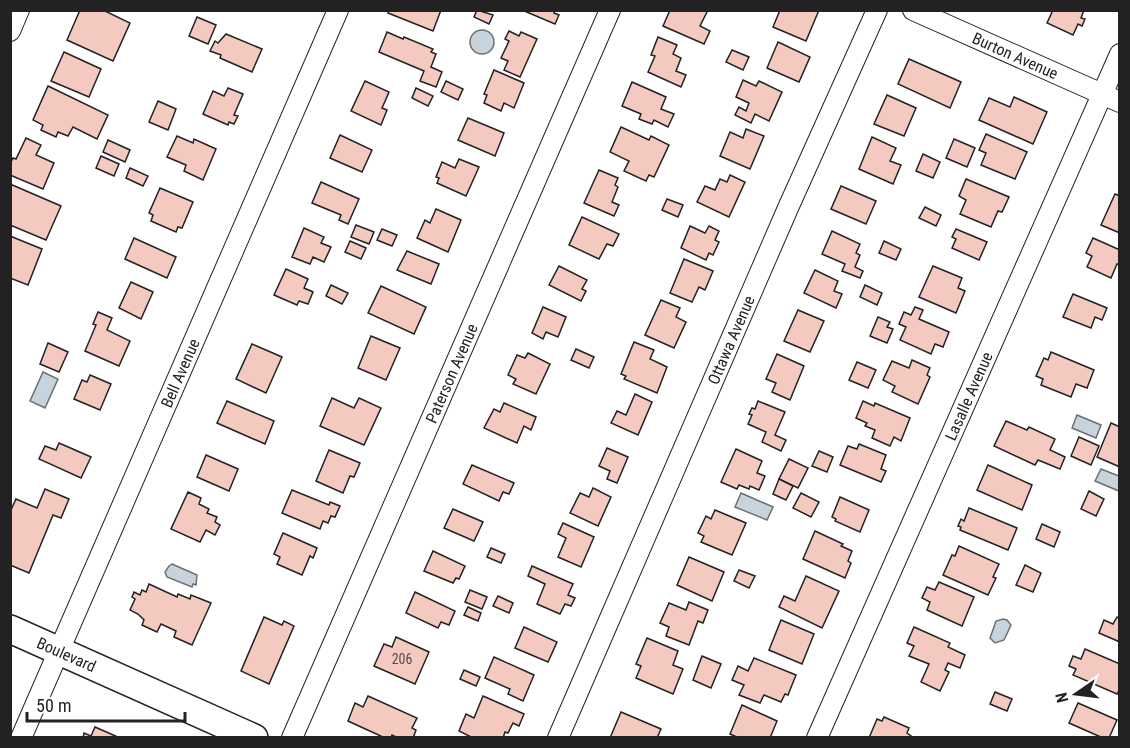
<svg xmlns="http://www.w3.org/2000/svg" width="1130" height="748" font-family="'Roboto Condensed',sans-serif">
  <style>
    .water { fill: #c7d3dd; stroke: #6f6f6f; stroke-width: 1.5 }
    .building { fill: #f3c9c0; stroke: #222; stroke-width: 1.5 }
    .lines { fill: none; stroke-linecap: round; stroke-linejoin: round }
    .street-casing { stroke: #222; stroke-width: 22 }
    .secondary-casing { stroke: #222; stroke-width: 30 }
    .street { stroke: #fff; stroke-width: 20 }
    .secondary { stroke: #fff; stroke-width: 27 }
    .labels { text-anchor: middle; stroke-width: 4.5; stroke-linejoin: round; paint-order: stroke }
    .number-label { font-size: 14px; fill: #564c4a }
    .street-label { font-size: 16px; fill: #222; stroke: #fff }
  </style>
  <rect width="100%" height="100%" fill="#fff"/>
  <g class="water">
    <circle cx="482" cy="42" r="12"/>
    <path d="M43 372 58 379 45 408 30 401Z"/>
    <path d="M1077 415 1101 425 1096 438 1072 428Z"/>
    <path d="M1101 469 1119 476V491L1095 481Z"/>
    <path d="M741 493 773 507 767 520 735 507Z"/>
    <path d="M172 564 197 575 196 585 193 584 192 587 167 577 165 572 169 566Z"/>
    <path d="M1003 619 1007 620 1011 625 1004 640 995 643 990 638 996 621Z"/>
  </g>
  <g class="building">
    <path d="M80 10H103L130 23 113 61 67 40Z"/>
    <path d="M389 10H441L433 31 388 13Z"/>
    <path d="M477 10 493 15 489 24 474 17Z"/>
    <path d="M522 10H555L554 13 559 15 555 24Z"/>
    <path d="M670 10H708L700 26 710 31 704 44 663 26Z"/>
    <path d="M780 10H819L806 41 773 27Z"/>
    <path d="M1053 10H1084L1081 18 1085 19 1082 26 1078 24 1073 35 1047 23Z"/>
    <path d="M197 17 216 25 208 44 189 36Z"/>
    <path d="M509 31 519 36 521 32 537 39 520 77 504 70 508 61 501 58 509 41 505 39Z"/>
    <path d="M387 32 403 39 404 37 433 49 431 52 436 54 431 67 442 72 436 87 420 81 424 71 379 52Z"/>
    <path d="M226 34 262 49 252 72 220 58 221 55 210 51 215 41 218 43Z"/>
    <path d="M658 37 677 45 673 54 681 58 676 71 686 75 681 87 648 72 655 56 651 55Z"/>
    <path d="M778 42 810 57 799 82 767 68Z"/>
    <path d="M732 50 749 57 743 70 726 62Z"/>
    <path d="M64 52 101 69 89 97 51 81Z"/>
    <path d="M909 59 961 82 950 108 898 84Z"/>
    <path d="M494 70 524 83 514 108 504 103 501 111 484 103 487 95 484 94Z"/>
    <path d="M743 80 756 86 759 81 782 92 769 121 755 114 751 123 735 115 739 107 746 111 749 103 736 97Z"/>
    <path d="M365 81 389 92 382 108 387 110 381 125 351 111Z"/>
    <path d="M446 81 463 89 458 100 441 92Z"/>
    <path d="M632 82 666 97 661 109 674 114 668 127 654 120 652 124 639 119 641 114 622 106Z"/>
    <path d="M48 86 108 115 97 139 73 127 68 136 58 132 56 137 41 130 43 125 33 120Z"/>
    <path d="M228 88 243 94 234 115 238 116 234 124 229 122 228 125 203 114 213 91 224 96Z"/>
    <path d="M416 88 433 96 428 106 412 98Z"/>
    <path d="M887 95 916 108 904 136 874 124Z"/>
    <path d="M1014 97 1047 112 1033 144 979 120 989 98 1010 107Z"/>
    <path d="M158 101 176 109 168 130 149 122Z"/>
    <path d="M468 118 504 133 495 156 458 140Z"/>
    <path d="M621 127 649 140 651 136 669 145 654 177 649 175 646 181 624 171 629 161 610 152Z"/>
    <path d="M746 129 764 136 750 169 720 156 730 132 743 138Z"/>
    <path d="M986 134 1027 152 1015 179 981 165 986 153 979 150Z"/>
    <path d="M340 135 372 150 362 172 330 158Z"/>
    <path d="M177 136 193 143 194 139 216 149 203 180 184 171 186 165 167 157Z"/>
    <path d="M872 137 896 148 890 161 901 165 893 184 859 169Z"/>
    <path d="M26 138 41 145 36 155 54 163 43 189 10 175V164L13 158 16 159Z"/>
    <path d="M954 139 975 148 967 167 946 158Z"/>
    <path d="M108 140 130 150 125 162 103 152Z"/>
    <path d="M923 154 940 162 933 178 916 171Z"/>
    <path d="M101 156 119 164 114 176 96 168Z"/>
    <path d="M459 159 479 167 466 196 437 183 439 178 436 177 442 162 455 168Z"/>
    <path d="M130 168 148 176 143 186 126 178Z"/>
    <path d="M599 170 618 178 615 185 618 187 612 202 619 205 614 216 584 203Z"/>
    <path d="M730 175 745 182 729 217 697 202 705 186 715 190 720 179 727 182Z"/>
    <path d="M966 179 1009 197 1002 212 998 211 991 227 960 214 966 200 959 196Z"/>
    <path d="M321 182 359 199 348 224 339 220 341 215 312 203Z"/>
    <path d="M10 184 61 206 46 240 10 225Z"/>
    <path d="M841 186 876 201 866 224 831 209Z"/>
    <path d="M160 188 193 202 182 228 178 227 176 232 151 221 153 215 149 213Z"/>
    <path d="M1115 194 1120 196V233L1101 225Z"/>
    <path d="M667 199 683 205 678 217 662 210Z"/>
    <path d="M925 207 941 215 936 226 919 218Z"/>
    <path d="M436 209 461 220 448 252 417 238 425 220 430 223Z"/>
    <path d="M582 217 619 234 613 246 607 244 599 259 569 245Z"/>
    <path d="M356 225 374 232 369 244 351 237Z"/>
    <path d="M690 226 705 233 709 226 719 231 715 240 719 242 713 255 709 253 706 260 681 248Z"/>
    <path d="M304 228 324 237 321 243 331 247 324 262 313 257 310 264 292 257Z"/>
    <path d="M382 229 397 235 392 246 377 240Z"/>
    <path d="M956 229 987 242 979 260 952 248 956 239 952 237Z"/>
    <path d="M832 231 860 244 856 253 860 255 855 267 863 271 860 278 842 271 845 264 822 254Z"/>
    <path d="M10 236 42 249 28 285 10 278Z"/>
    <path d="M134 238 176 257 167 278 125 259Z"/>
    <path d="M1093 238 1120 250V265L1117 264 1111 278 1087 267 1092 256 1086 253Z"/>
    <path d="M350 241 366 248 361 259 345 252Z"/>
    <path d="M884 241 901 249 896 260 879 253Z"/>
    <path d="M407 251 439 264 431 284 397 270Z"/>
    <path d="M684 259 713 271 705 290 699 287 692 302 670 293Z"/>
    <path d="M559 266 587 280 582 289 586 291 581 301 549 285Z"/>
    <path d="M933 266 962 278 958 288 965 291 956 313 919 297Z"/>
    <path d="M286 269 308 279 304 288 313 292 308 304 299 301 297 305 274 295Z"/>
    <path d="M815 270 838 281 834 291 842 294 836 308 804 293Z"/>
    <path d="M131 282 153 292 141 319 119 308Z"/>
    <path d="M331 285 348 293 342 304 326 296Z"/>
    <path d="M865 285 882 293 877 305 860 297Z"/>
    <path d="M381 286 426 307 414 334 368 313Z"/>
    <path d="M1073 294 1107 308 1102 320 1095 317 1091 328 1063 317Z"/>
    <path d="M661 300 680 308 676 317 686 322 674 348 645 335Z"/>
    <path d="M543 307 566 317 558 337 546 332 543 339 532 333Z"/>
    <path d="M915 307 923 310 919 319 949 332 943 347 935 344 931 354 900 340 906 327 899 324 904 312 911 315Z"/>
    <path d="M798 310 824 321 810 352 784 341Z"/>
    <path d="M98 312 112 318 107 330 130 341 119 366 85 351 96 325 93 324Z"/>
    <path d="M878 317 890 322 887 327 893 329 887 343 870 336Z"/>
    <path d="M371 336 400 348 386 380 358 368Z"/>
    <path d="M634 342 654 350 650 359 667 367 657 393 624 379 626 376 621 374Z"/>
    <path d="M48 343 68 352 59 372 40 364Z"/>
    <path d="M252 344 282 357 266 393 236 379Z"/>
    <path d="M576 349 594 357 589 368 571 360Z"/>
    <path d="M1051 352 1094 370 1087 388 1076 384 1071 397 1041 385 1043 379 1036 376 1044 358 1048 360Z"/>
    <path d="M528 353 550 364 536 394 513 384 516 379 508 375 517 355 525 358Z"/>
    <path d="M777 354 804 366 790 400 772 392 776 383 766 379Z"/>
    <path d="M912 360 930 368 927 375 930 377 918 404 892 392 895 386 883 380 892 361 909 368Z"/>
    <path d="M857 362 876 370 868 388 849 380Z"/>
    <path d="M90 375 111 384 100 410 74 399 82 380 87 382Z"/>
    <path d="M635 394 652 402 638 435 611 423 617 411 626 415Z"/>
    <path d="M332 398 354 408 359 398 381 408 364 445 320 426Z"/>
    <path d="M227 401 274 421 265 444 217 423Z"/>
    <path d="M758 401 785 412 775 435 786 440 781 451 762 442 766 432 748 424 752 415 749 414 752 408 755 409Z"/>
    <path d="M863 401 874 406 875 403 910 418 901 441 894 437 890 446 872 438 875 430 865 426 867 423 856 418Z"/>
    <path d="M504 403 536 417 531 430 524 426 517 443 484 428 494 409 500 412Z"/>
    <path d="M1006 421 1027 430 1029 427 1055 439 1050 450 1065 457 1060 469 1038 460 1035 465 994 446Z"/>
    <path d="M1111 423 1120 427V467L1097 457Z"/>
    <path d="M1079 437 1099 446 1091 465 1071 456Z"/>
    <path d="M59 443 91 457 81 478 39 459 45 446 56 450Z"/>
    <path d="M859 444 886 455 881 469 886 471 881 482 840 465 848 446 857 449Z"/>
    <path d="M607 448 628 457 617 483 607 479 610 471 599 466Z"/>
    <path d="M736 449 762 461 757 473 765 476 759 490 750 486 749 489 739 485 737 489 721 482Z"/>
    <path d="M329 450 360 463 354 477 350 476 343 493 316 481Z"/>
    <path d="M819 451 833 457 827 472 812 466Z"/>
    <path d="M206 455 238 469 229 491 197 477Z"/>
    <path d="M789 459 808 468 798 488 779 479Z"/>
    <path d="M472 465 514 483 509 494 503 492 499 501 463 484Z"/>
    <path d="M988 465 1032 485 1022 510 977 490Z"/>
    <path d="M779 479 793 486 786 500 773 494Z"/>
    <path d="M593 488 611 497 598 526 570 513 580 493 589 497Z"/>
    <path d="M45 489 69 499 61 518 53 515 29 573 10 565V512L16 499 37 508Z"/>
    <path d="M292 490 329 505 330 502 340 506 335 517 331 516 328 523 323 521 320 529 282 513Z"/>
    <path d="M1089 491 1104 499 1096 516 1081 509Z"/>
    <path d="M188 492 201 498 199 504 209 509 207 513 217 517 215 522 220 525 215 535 206 530 200 542 171 529Z"/>
    <path d="M801 493 819 502 811 517 793 508Z"/>
    <path d="M840 497 869 510 860 532 835 521 836 519 832 517Z"/>
    <path d="M969 508 1017 528 1008 550 960 530 961 527 958 526 961 519 964 521Z"/>
    <path d="M453 509 483 522 474 541 444 528Z"/>
    <path d="M715 510 746 523 732 555 701 542 704 536 698 533 706 516 711 519Z"/>
    <path d="M563 523 594 537 581 567 558 557 566 538 558 534Z"/>
    <path d="M1042 524 1060 532 1054 547 1036 539Z"/>
    <path d="M815 531 843 544 841 546 852 551 848 561 851 563 845 578 803 559Z"/>
    <path d="M283 533 317 548 313 558 310 556 302 575 277 564 280 557 274 554Z"/>
    <path d="M959 546 999 564 993 577 996 578 988 595 943 575 952 555 955 556Z"/>
    <path d="M491 548 505 554 501 563 487 557Z"/>
    <path d="M433 551 465 566 459 579 456 578 453 583 424 571Z"/>
    <path d="M689 557 724 572 712 601 677 585Z"/>
    <path d="M1025 565 1041 573 1033 592 1016 585Z"/>
    <path d="M532 566 573 584 568 595 575 598 571 606 565 604 560 614 537 604 545 584 528 576Z"/>
    <path d="M739 570 755 576 749 588 734 581Z"/>
    <path d="M806 576 839 591 822 628 779 607 784 596 795 601Z"/>
    <path d="M939 582 974 597 962 626 927 610 930 602 922 598 927 587 935 590Z"/>
    <path d="M149 584 177 597 178 594 190 599 191 595 211 603 192 645 174 637 176 631 161 624 157 632 142 625 144 620 138 614 130 610 135 599 132 597 134 592 140 595 142 590 146 592Z"/>
    <path d="M470 590 487 597 482 609 465 602Z"/>
    <path d="M415 592 455 611 449 625 441 622 438 628 406 613Z"/>
    <path d="M498 596 513 603 509 613 493 606Z"/>
    <path d="M689 602 708 610 703 623 698 621 689 645 666 636 669 627 660 623 669 603 686 610Z"/>
    <path d="M468 607 481 613 478 621 464 615Z"/>
    <path d="M264 617 282 625 284 621 294 626 269 684 241 671Z"/>
    <path d="M1117 617 1120 619V642L1099 633 1104 620 1113 624Z"/>
    <path d="M781 620 814 634 802 664 769 650Z"/>
    <path d="M524 627 557 642 548 662 515 648Z"/>
    <path d="M914 627 950 643 948 647 965 655 960 668 948 663 945 670 949 672 940 691 921 682 929 664 909 656 914 646 907 643Z"/>
    <path d="M396 637 429 652 415 684 374 666 384 644 392 647Z"/>
    <path d="M647 638 678 651 673 665 683 669 673 694 636 678 641 666 636 664Z"/>
    <path d="M1085 649 1120 664V689L1117 694 1073 675 1076 669 1069 666 1073 656 1081 659Z"/>
    <path d="M702 656 721 664 711 688 693 680Z"/>
    <path d="M494 657 534 675 523 701 508 694 510 689 485 678Z"/>
    <path d="M754 658 796 675 788 695 785 694 781 702 764 695 760 703 739 695 744 685 732 680 738 666 748 671Z"/>
    <path d="M464 670 480 677 476 686 460 679Z"/>
    <path d="M995 692 1012 699 1007 711 990 704Z"/>
    <path d="M368 696 417 718 412 728 416 730 413 738H398L392 735 391 738H385L348 721 355 703 363 707Z"/>
    <path d="M483 696 524 714 519 726 513 723 508 733 505 732 503 738H473L459 731 466 714 474 718Z"/>
    <path d="M1078 703 1117 720 1109 738H1103L1069 723Z"/>
    <path d="M742 705 777 721 770 738H739L730 734Z"/>
    <path d="M621 712 661 729 657 738H610Z"/>
    <path d="M884 717 909 728 907 733 914 738H869L877 719 882 721Z"/>
    <path d="M95 727 120 738H83L84 733 91 736Z"/>
  </g>
  <g class="lines">
    <defs>
      <g id="street">
        <path id="s1" d="M913 10 1120 102"/>
        <path d="M10 31 19 10"/>
        <path id="s2" d="M21 738 338 10"/>
        <path id="s3" d="M292 738 610 10"/>
        <path id="s4" d="M558 738 788 208 877 10"/>
        <path id="s5" d="M817 738 1120 54"/>
      </g>
      <g id="secondary">
        <path id="s6" d="M10 629 254 738"/>
      </g>
    </defs>
    <use href="#street" class="street-casing"/>
    <use href="#secondary" class="secondary-casing"/>
    <use href="#street" class="street"/>
    <use href="#secondary" class="secondary"/>
  </g>
  <g class="labels">
    <g class="number-label">
      <text x="402" y="664">206</text>
    </g>
    <g class="street-label">
      <text dy="6" stroke="none"><textPath href="#s1" startOffset="112">Burton Avenue</textPath></text>
      <text dy="6" stroke="none"><textPath href="#s4" startOffset="434">Ottawa Avenue</textPath></text>
      <text dy="6" stroke="none"><textPath href="#s2" startOffset="398">Bell Avenue</textPath></text>
      <text dy="6" stroke="none"><textPath href="#s3" startOffset="398">Paterson Avenue</textPath></text>
      <text dy="6" stroke="none"><textPath href="#s5" startOffset="374">Lasalle Avenue</textPath></text>
      <text dy="6" stroke="none"><textPath href="#s6" startOffset="62">Boulevard</textPath></text>
    </g>
  </g>
  <rect width="1130" height="748" fill="none" stroke="#222222" stroke-width="24"/>
  <g transform="translate(1076 694) rotate(256)" stroke="#ffffff" stroke-width="4.5" paint-order="stroke">
  <path d="M0-4.5L10 22L0 15L-10 22Z" fill="#222222"/>
  <text y="-9" font-size="16" font-weight="bold" text-anchor="middle" fill="#222222">N</text>
  </g>
  <path d="M27 712v9h158v-9" fill="none" stroke="#222222" stroke-width="3"/>
  <text x="36" y="712" font-size="18" fill="#222222" stroke="#ffffff" stroke-width="4.5" paint-order="stroke">50 m</text>
</svg>
